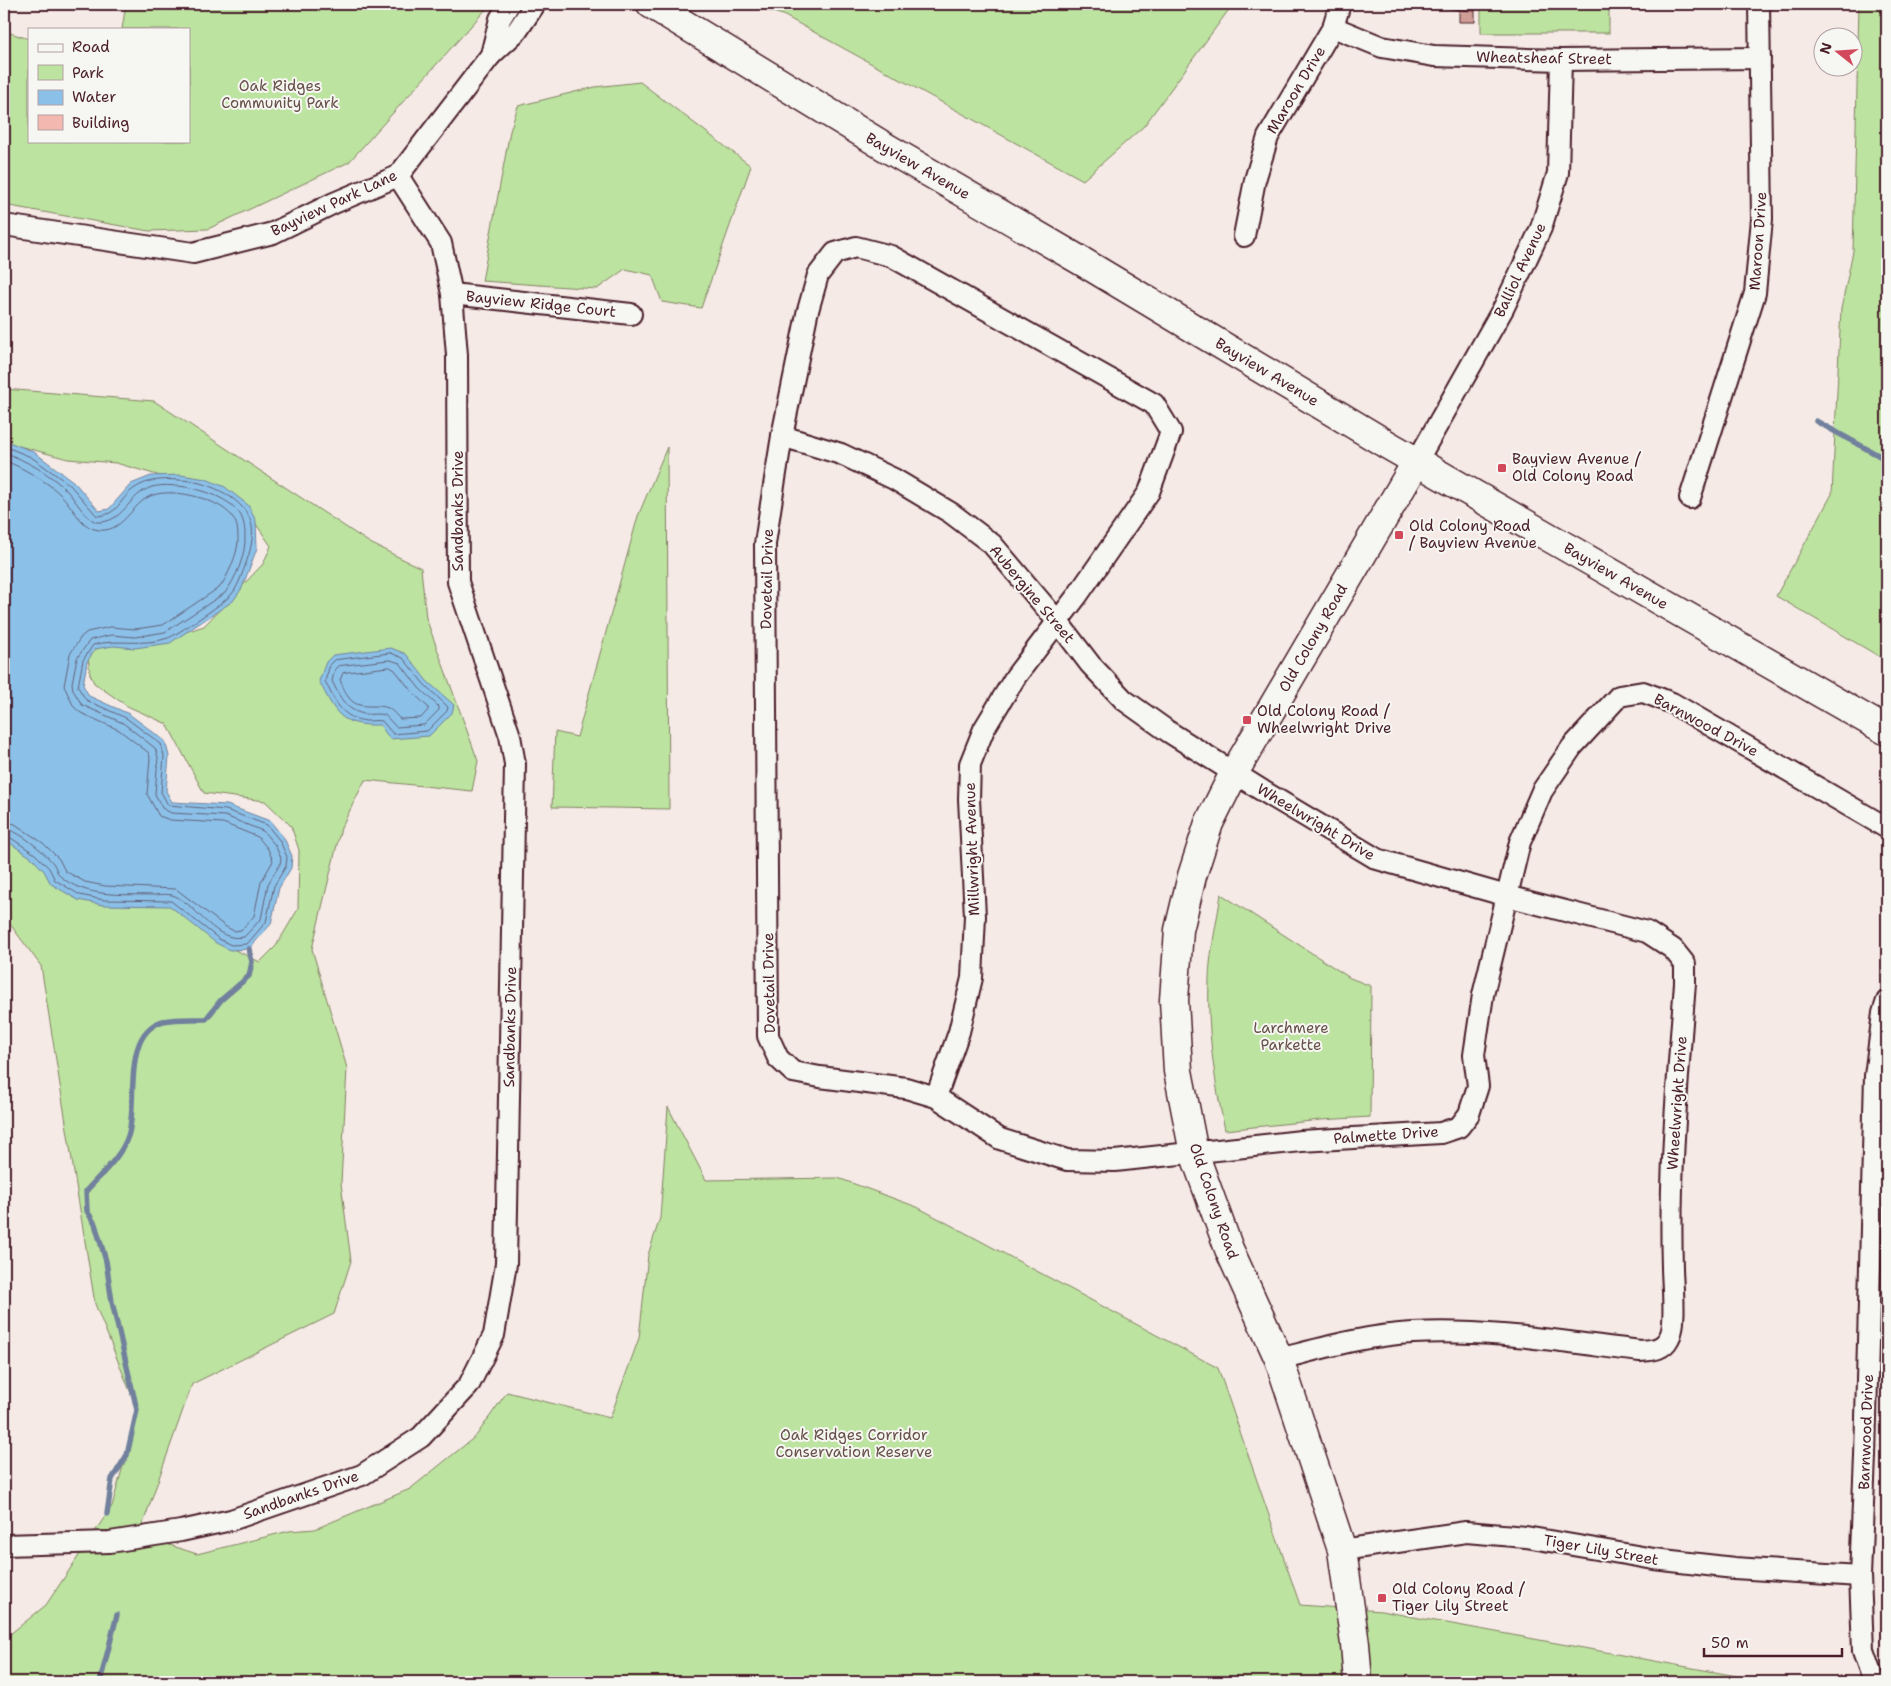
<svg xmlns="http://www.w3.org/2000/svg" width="1891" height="1686" font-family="'Shantell Sans',sans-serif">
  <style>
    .green { fill: #bce39f; stroke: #838165 }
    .water { fill: #8bc1e9; stroke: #71809d }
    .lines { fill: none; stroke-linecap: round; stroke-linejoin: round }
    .shore { stroke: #646077; stroke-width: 1 }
    .stream { stroke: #71809d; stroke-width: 5.5 }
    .street-casing { stroke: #4a1f2b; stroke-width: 24 }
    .secondary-casing { stroke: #4a1f2b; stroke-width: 31 }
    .street { stroke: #f6f6f2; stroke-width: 20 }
    .secondary { stroke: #f6f6f2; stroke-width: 28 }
    .wall { fill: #d19e97; stroke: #4a1f2b }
    .building { fill: #f3b8b0; stroke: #4a1f2b }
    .poi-dot { fill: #d1495b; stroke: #f6f6f2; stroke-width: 2 }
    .labels { text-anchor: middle; stroke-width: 4; stroke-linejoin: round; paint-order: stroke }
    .street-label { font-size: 15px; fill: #4a1f2b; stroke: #f6f6f2 }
    .park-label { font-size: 15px; fill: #665048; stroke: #f6f6f2 }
    .poi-label { font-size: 15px; fill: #4a1f2b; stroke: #f6f6f2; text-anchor: start }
  </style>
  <rect width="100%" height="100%" fill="#f5eae5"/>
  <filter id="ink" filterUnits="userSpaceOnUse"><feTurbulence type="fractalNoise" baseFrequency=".02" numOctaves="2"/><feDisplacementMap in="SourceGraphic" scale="10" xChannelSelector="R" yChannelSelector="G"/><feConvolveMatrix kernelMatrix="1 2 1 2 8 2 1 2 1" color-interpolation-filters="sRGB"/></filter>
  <g filter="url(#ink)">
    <g class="green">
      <path d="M126 4H487L488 7 349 162 208 229 149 231 4 205V31L29 39V141H189V29H122Z"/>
      <path d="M746 4H1233L1144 126 1083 180 783 15Z"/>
      <rect x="1481" y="4" width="128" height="29"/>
      <path d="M1859 4H1887V661L1776 596 1832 494 1841 309 1853 251Z"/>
      <path d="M640 82 751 166 701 308 662 302 652 275 625 269 597 289 482 281 510 131 518 106 595 87Z"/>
      <path d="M4 389 154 401 370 543 421 568 426 618 478 761 472 791 365 780 341 828 312 949 347 1068 341 1183 351 1261 334 1314 192 1384 139 1535 197 1554 289 1531 315 1529 410 1489 476 1436 507 1392 610 1418 639 1338 648 1255 660 1218 668 1107 706 1180 838 1178 917 1207 1218 1368 1300 1605 1381 1611 1742 1677V1682H4V1639L46 1605 112 1506 138 1411 95 1304 41 966 4 916V835L69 888 156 893 231 948 260 962 276 946 298 909 299 850 291 826 265 801 204 793 167 724 127 706 94 683 90 674 88 657 108 638 146 645 204 626 263 564 271 546 249 514 178 481 116 463 68 459 4 442Z"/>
      <path d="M667 447 669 809 552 807 555 732 577 737 638 516Z"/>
      <path d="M1221 894 1350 978 1371 986 1370 1117 1321 1120 1225 1130C1214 1080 1207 1029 1209 978 1210 950 1217 922 1221 894Z"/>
    </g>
    <g class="water">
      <path d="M4 440 34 452 74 482 99 511 109 509 131 484 151 476 181 475 206 479 225 487 248 505 256 521 257 548 242 588 233 601 170 643 135 648 113 646 95 649 87 662 83 685 89 696 129 714 165 741 169 756 166 791 172 802 227 805 270 821 284 838 292 856 291 868 279 888 271 924 249 949 230 950 216 943 170 906 103 905 78 900 51 884 44 871 32 858 4 839Z"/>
      <path d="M391 648 406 654 427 681 454 705 452 713 429 736 390 739 380 725C340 726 336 714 319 681L326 662 333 655Z"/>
    </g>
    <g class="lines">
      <g class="shore">
        <path d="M4 446 31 457 70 485 97 516C120 515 119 498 135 488 148 479 165 479 179 480 203 480 243 496 251 522 255 536 250 552 245 566 241 576 238 588 230 596 225 602 175 636 168 638 143 647 117 638 93 645L83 660 78 687 86 700 126 718 161 744 164 756 161 792 168 805 226 810 267 825 280 841 287 857 286 866 274 886 266 922 247 944 231 945 219 939 171 901 104 900 80 895 55 880 49 868 35 854 8 836 4 835"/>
        <path d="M4 452C26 461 50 473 67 491 76 500 83 516 96 522 124 524 127 495 152 487 175 481 226 492 240 514 244 521 245 528 245 536 246 555 236 578 225 593L165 632 135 637 111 635 90 640 77 658 72 683 73 690 82 705 123 723 155 748 158 757 155 794 162 808 171 813 225 816 263 831 275 845 281 858 280 864 268 884 261 919 244 937C215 943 199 907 175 896 168 893 159 895 152 895 122 894 85 898 60 876 57 873 56 867 53 863 44 852 18 829 4 829"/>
        <path d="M4 460C24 469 46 480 62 496 72 506 80 525 94 529 123 537 131 502 153 495 175 488 222 499 234 519 238 526 238 534 238 541 238 553 227 578 220 587L163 625 135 629 110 627 87 632 81 637 70 654 64 686 74 707 81 713 119 730 149 753 150 758 147 794 159 816 170 820 223 823 258 837 268 849 273 861 261 882 254 916 241 930 234 931 226 927 176 889 105 886 85 882 65 871 59 859 43 843 15 824 4 821"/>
        <path d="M391 653 403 658 424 684 448 707 447 711 427 731 393 734 382 721C377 720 371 721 366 721 341 718 335 701 325 681L330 665 335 660Z"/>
        <path d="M390 660 400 663 419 688 439 707V710L424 725 396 727 385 715C378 713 371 715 364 714 345 710 340 697 332 681L335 669 338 666Z"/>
        <path d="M390 667 395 670 413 693 428 707V710L421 718 400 719C396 715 393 711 388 708 376 703 359 711 349 698 345 693 343 686 340 680L343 673Z"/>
      </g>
      <g class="stream">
        <path d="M1816 421 1887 460"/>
        <path d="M107 1514 112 1479 127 1455 137 1410 112 1302 106 1261 95 1224 87 1211 86 1191C101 1174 121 1157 128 1136 139 1104 120 1034 163 1021 176 1018 192 1019 206 1019L221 1000 249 976 252 962 249 949"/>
        <path d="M100 1682 117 1615"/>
      </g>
      <defs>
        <g id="street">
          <path d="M1333 27 1382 47 1434 56 1561 60 1760 58"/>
          <path d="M491 55 500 19 509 4"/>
          <path d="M4 225 193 253 273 233 334 203 398 176 491 55 517 31 535 4"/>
          <path d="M1244 236 1255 180 1268 137 1333 27 1340 4"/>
          <path d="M452 294 631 314"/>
          <path d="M782 436 841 454 894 479 951 513 992 544 1058 622 1090 664 1124 700 1169 732 1263 791 1377 859 1507 896 1647 932 1673 949 1685 964V983C1678 1077 1669 1172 1672 1267 1672 1282 1677 1326 1669 1338 1663 1350 1652 1350 1640 1351 1565 1342 1489 1329 1413 1333 1367 1335 1323 1348 1279 1359"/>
          <path d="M1417 461 1504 307 1541 228 1558 173 1561 60"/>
          <path d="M1690 498 1755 293 1762 219 1759 4"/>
          <path d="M936 1097 959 1032 972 978 975 916 969 799 970 764 984 729 1016 676 1077 596 1149 492 1171 432 1154 404 891 256 856 247 835 253 818 275 807 314 782 436 771 504 765 544 768 1036 778 1058 793 1072 820 1077 906 1088 936 1097 1000 1139 1067 1160 1115 1161 1301 1141 1441 1133 1459 1127 1469 1114 1478 1086 1474 1055 1483 995 1520 842 1542 791 1572 747 1619 696 1643 692 1672 703 1887 828"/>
          <path d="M4 1545 110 1542 181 1531 231 1520 362 1475 421 1437 469 1385 494 1335 506 1264 515 764 510 736 458 582 457 355 452 294 441 243 398 176"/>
          <path d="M1342 1550 1466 1532 1526 1537 1654 1559 1734 1568 1860 1576"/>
          <path d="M1874 1682 1863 1651 1860 1576 1865 1456 1875 1076 1883 1013 1887 1001"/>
        </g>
        <g id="secondary">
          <path d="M651 4 887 148 1083 262 1388 445 1887 731"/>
          <path d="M1358 1682 1355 1644 1342 1550 1279 1359 1229 1249 1194 1153 1178 1071 1174 1000 1179 930 1192 876 1209 823 1234 773 1417 461"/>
        </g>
      </defs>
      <use href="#street" class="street-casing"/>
      <use href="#secondary" class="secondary-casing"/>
      <use href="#street" class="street"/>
      <use href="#secondary" class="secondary"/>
    </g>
    <path class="wall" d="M1445 4H1475V22H1459V10L1445 8Z"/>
    <path class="building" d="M1459 4H1475V11L1459 10Z"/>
  </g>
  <g class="poi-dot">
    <rect x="1497" y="463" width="10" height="10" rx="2.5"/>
    <rect x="1394" y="530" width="10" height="10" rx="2.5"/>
    <rect x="1242" y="715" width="10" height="10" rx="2.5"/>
    <rect x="1377" y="1593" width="10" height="10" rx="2.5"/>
  </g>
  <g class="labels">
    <g class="street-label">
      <text transform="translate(1544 58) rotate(1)" y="5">Wheatsheaf Street</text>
      <text transform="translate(1296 90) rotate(-59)" y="5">Maroon Drive</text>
      <text transform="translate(918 166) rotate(30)" y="5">Bayview Avenue</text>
      <text transform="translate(334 203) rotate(-25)" y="5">Bayview Park Lane</text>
      <text transform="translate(1758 241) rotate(-86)" y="5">Maroon Drive</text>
      <text transform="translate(1520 270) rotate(-65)" y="5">Balliol Avenue</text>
      <text transform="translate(541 304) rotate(6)" y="5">Bayview Ridge Court</text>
      <text transform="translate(1267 372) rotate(31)" y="5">Bayview Avenue</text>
      <text transform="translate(458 511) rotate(-90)" y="5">Sandbanks Drive</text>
      <text transform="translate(1616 576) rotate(30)" y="5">Bayview Avenue</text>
      <text transform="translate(767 579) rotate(-89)" y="5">Dovetail Drive</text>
      <text transform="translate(1032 594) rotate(50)" y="5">Aubergine Street</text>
      <text transform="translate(1313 638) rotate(-60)" y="5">Old Colony Road</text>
      <text transform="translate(1706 725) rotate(28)" y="5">Barnwood Drive</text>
      <text transform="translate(1316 822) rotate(31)" y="5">Wheelwright Drive</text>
      <text transform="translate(972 849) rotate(-92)" y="5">Millwright Avenue</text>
      <text transform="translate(769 983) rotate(-91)" y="5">Dovetail Drive</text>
      <text transform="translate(510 1027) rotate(-89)" y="5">Sandbanks Drive</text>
      <text transform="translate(1677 1103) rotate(-86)" y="5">Wheelwright Drive</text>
      <text transform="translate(1386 1135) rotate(-4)" y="5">Palmette Drive</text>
      <text transform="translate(1214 1201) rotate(71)" y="5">Old Colony Road</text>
      <text transform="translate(1866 1432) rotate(-88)" y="5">Barnwood Drive</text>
      <text transform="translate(301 1495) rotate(-19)" y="5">Sandbanks Drive</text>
      <text transform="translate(1601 1550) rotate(10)" y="5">Tiger Lily Street</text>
    </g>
    <g class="park-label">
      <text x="280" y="91">Oak Ridges<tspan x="280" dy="17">Community Park</tspan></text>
      <text x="1291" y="1033">Larchmere<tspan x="1291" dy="17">Parkette</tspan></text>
      <text x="854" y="1440">Oak Ridges Corridor<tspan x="854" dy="17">Conservation Reserve</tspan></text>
    </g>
    <g class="poi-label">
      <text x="1512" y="464">Bayview Avenue /<tspan x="1512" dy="17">Old Colony Road</tspan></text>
      <text x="1409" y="531">Old Colony Road<tspan x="1409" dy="17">/ Bayview Avenue</tspan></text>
      <text x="1257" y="716">Old Colony Road /<tspan x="1257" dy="17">Wheelwright Drive</tspan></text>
      <text x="1392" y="1594">Old Colony Road /<tspan x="1392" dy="17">Tiger Lily Street</tspan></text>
    </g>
  </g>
  <rect width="1891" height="1686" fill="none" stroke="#f6f6f2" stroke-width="20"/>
  <rect x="10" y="10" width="1871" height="1666" fill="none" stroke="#4a1f2b" stroke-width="2" filter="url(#ink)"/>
  <rect x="28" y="28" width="162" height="115" fill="#f6f6f2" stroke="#b1a0a2"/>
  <rect x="38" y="44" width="25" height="8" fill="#f6f6f2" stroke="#b1a0a2"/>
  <text x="72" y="52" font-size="15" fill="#4a1f2b">Road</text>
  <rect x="38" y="65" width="25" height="15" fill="#bce39f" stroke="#b1a0a2"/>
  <text x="72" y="78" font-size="15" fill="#4a1f2b">Park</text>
  <rect x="38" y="90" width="25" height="15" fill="#8bc1e9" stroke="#b1a0a2"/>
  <text x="72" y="102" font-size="15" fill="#4a1f2b">Water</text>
  <rect x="38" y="115" width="25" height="15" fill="#f3b8b0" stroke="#b1a0a2"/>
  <text x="72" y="128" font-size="15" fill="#4a1f2b">Building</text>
  <g transform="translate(1838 52) rotate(287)"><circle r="24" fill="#f6f6f2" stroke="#b1a0a2"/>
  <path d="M0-4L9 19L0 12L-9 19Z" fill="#d1495b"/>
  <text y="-8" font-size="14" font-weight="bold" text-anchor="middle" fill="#4a1f2b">N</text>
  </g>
  <path d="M1704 1648v8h138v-8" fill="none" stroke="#4a1f2b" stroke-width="2.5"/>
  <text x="1711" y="1648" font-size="15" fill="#4a1f2b" stroke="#f6f6f2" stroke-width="4" paint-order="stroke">50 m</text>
</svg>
